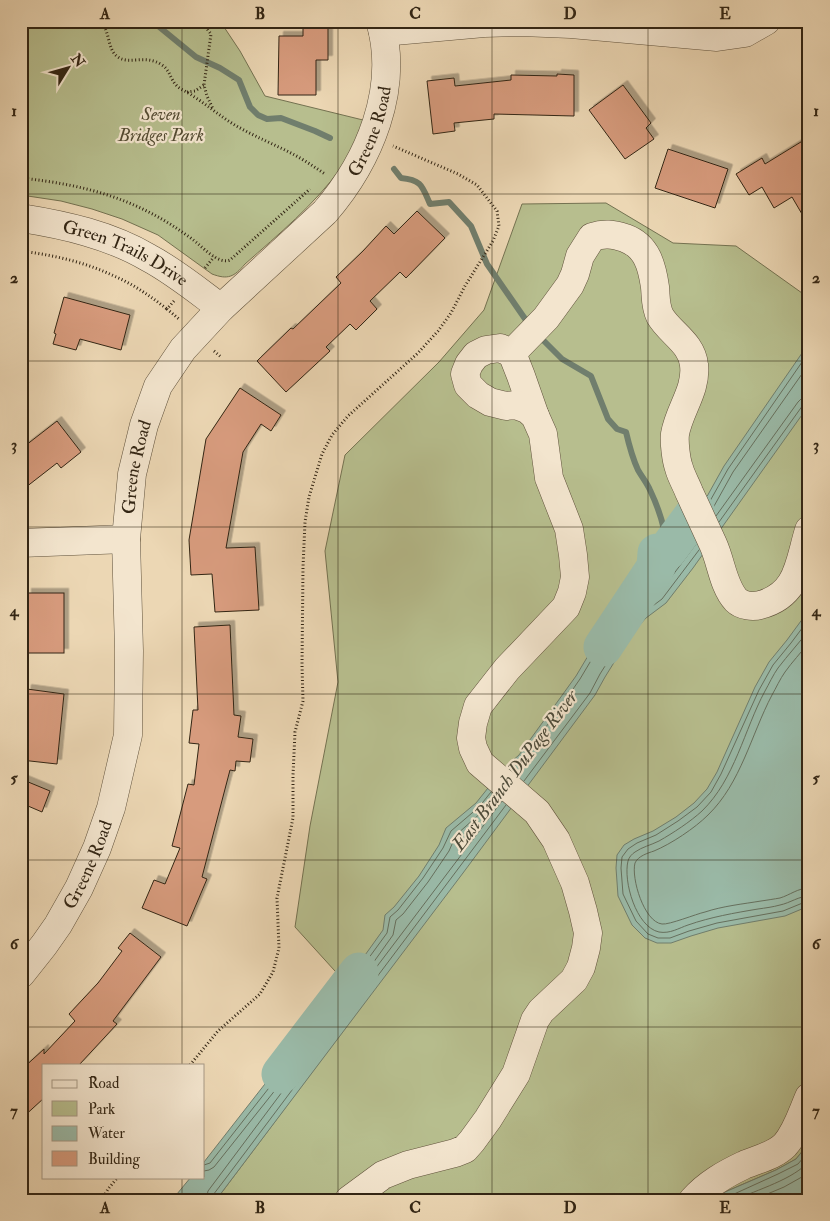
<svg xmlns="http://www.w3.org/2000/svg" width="830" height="1221" font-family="'IM FELL Double Pica',serif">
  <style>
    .green { fill: #b7be8e; stroke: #747251 }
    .water { fill: #9abaa8; stroke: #707e6d }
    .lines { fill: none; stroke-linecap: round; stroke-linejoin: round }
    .shore { stroke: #66705e; stroke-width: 1 }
    .stream { stroke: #707e6d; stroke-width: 6 }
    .river { stroke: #9abaa8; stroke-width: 39 }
    .building { fill: #d79b7d; stroke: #322514; filter: url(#shadow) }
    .minor-casing { stroke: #60523c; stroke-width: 29 }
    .path { stroke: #322514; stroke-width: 3; stroke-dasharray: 1 2.5; stroke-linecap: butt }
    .minor { stroke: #f3e5ce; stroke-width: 28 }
    .grid { fill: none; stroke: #322514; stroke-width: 1; stroke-opacity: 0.55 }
    .labels { text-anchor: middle; stroke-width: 4.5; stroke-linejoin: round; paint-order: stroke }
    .park-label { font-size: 18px; font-style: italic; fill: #534b32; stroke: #f3e5ce }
    .street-label { font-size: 18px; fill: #322514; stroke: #f3e5ce }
    .water-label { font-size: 19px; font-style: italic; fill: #4c4a39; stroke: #f3e5ce }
    .neatline { fill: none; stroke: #322514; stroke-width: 2 }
    .grid-label { font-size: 16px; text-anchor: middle; font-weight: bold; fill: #322514 }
  </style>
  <defs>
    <filter id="shadow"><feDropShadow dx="4.5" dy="-4.5" stdDeviation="0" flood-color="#0004"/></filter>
  </defs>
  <rect width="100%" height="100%" fill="#ecd7b4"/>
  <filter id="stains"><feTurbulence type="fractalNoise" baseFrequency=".004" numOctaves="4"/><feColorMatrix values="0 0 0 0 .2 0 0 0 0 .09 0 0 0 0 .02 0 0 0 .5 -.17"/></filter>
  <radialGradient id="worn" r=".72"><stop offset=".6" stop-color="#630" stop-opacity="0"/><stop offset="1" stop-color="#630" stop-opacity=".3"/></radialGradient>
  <g class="green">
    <path d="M21 21H220L240 51 265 96 363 120C361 126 361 133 358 138 354 149 347 159 341 168 314 205 279 234 245 264 234 277 228 280 212 274L158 235 122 219 92 209 61 201 21 195Z"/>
    <path d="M606 203 673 243 736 246 809 298V1143L796 1159 776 1170 718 1195 714 1200H216L364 1003 295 927 310 826 338 682 325 551 345 455 439 362 484 310 522 204Z"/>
  </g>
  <g class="water">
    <path d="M809 343V405L693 568 666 603 646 618 633 632 605 677 595 695 463 873 216 1200H172L191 1177H204V1162L279 1066 310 1035 326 1015 345 983 383 930 385 915 394 907 419 876 439 845 446 828 476 803 504 768 519 755 576 676 604 629 633 602 656 568 657 553 667 551 683 523 705 500 724 466Z"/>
    <path d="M809 610V906L785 916 718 928 691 936 671 943H657L645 938 632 925 618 896 616 868 617 855 624 845 634 839 653 831 676 817 694 803 707 789 717 772 755 687 769 662 787 640Z"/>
    <path d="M809 1143V1200H714L718 1195 776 1170 796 1159Z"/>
  </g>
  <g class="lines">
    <g class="shore">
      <path d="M710 501 728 469 809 352"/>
      <path d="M713 508 733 472 809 364"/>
      <path d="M716 516 798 402 802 398 809 397"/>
      <path d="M719 522 803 405 806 403H809"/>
      <path d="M691 532 676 558 668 563 666 572 653 592 654 596H656L658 595 696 544"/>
      <path d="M809 619 791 643 773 665 759 690 721 774 711 792 697 807 678 821 656 835 637 843 628 849 622 857 621 868 623 894 636 921 648 934 658 938H670L689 931 717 923 783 911 805 902H809"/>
      <path d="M809 630C799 643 788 655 778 668 773 675 769 684 765 691 744 730 735 779 702 811 690 822 673 833 659 841 651 845 642 847 635 852 632 854 629 857 628 861 623 881 636 927 659 932 670 934 679 928 688 925 711 917 734 913 758 909 765 908 773 907 780 905 790 903 799 896 809 896"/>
      <path d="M809 642C801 653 792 662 785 672 780 679 776 688 772 695 751 735 741 783 708 815 695 828 671 844 654 851 648 853 638 856 635 863 631 878 644 922 662 924 669 925 696 914 705 912 723 906 743 904 761 901 768 900 774 899 780 898 790 895 798 888 809 888"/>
      <path d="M510 769 523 758 557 712 580 679 608 632 637 605 660 570 662 558 671 554 688 525"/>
      <path d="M524 781 590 693 600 674 629 628 642 614 662 599 699 550"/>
      <path d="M495 796 483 811 456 835 449 851 428 882 403 914 396 920 393 935 368 970 369 974 372 973 502 801"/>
      <path d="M204 1165 210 1163 283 1070 314 1039 330 1018 349 985 387 933 390 917 398 910 423 878 443 848 451 831 479 807 491 792"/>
      <path d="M204 1171 209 1170 214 1167 288 1074 297 1065H300V1068L208 1191 206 1200"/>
      <path d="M212 1200 213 1195 226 1178 506 805"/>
      <path d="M721 1200 778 1174 798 1164 809 1151"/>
      <path d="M735 1200C756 1190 795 1179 809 1161"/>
      <path d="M753 1200 784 1187 809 1173"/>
    </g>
    <g class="stream">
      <path d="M152 21 196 57 220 68 239 80 250 107 258 115 267 119 281 118 315 131 330 138"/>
      <path d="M394 169 401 178C422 180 422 186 430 204L449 202 471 226 487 264 530 326"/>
      <path d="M537 336 538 339 544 341 562 359 591 376 608 419 617 429 626 432C629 445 632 457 638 470 642 477 647 483 650 490 659 509 666 530 667 551L657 553"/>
    </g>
    <g class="river">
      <path d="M603 647 656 567 657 553 667 551 696 512"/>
      <path d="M281 1074 359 972"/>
    </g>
  </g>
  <g class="building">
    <path d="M303 27H328V60H316V95H278L279 36H303Z"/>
    <path d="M557 74 574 75V116L494 114V119L454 123 455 131 433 134 427 81 454 78 455 86 511 80V75L557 76Z"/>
    <path d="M623 85 651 123 646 128 654 139 625 159 589 110Z"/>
    <path d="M809 137V226L792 197 774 208 762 187 749 195 736 174 762 158 765 164Z"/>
    <path d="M668 149 728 169 715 208 655 188Z"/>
    <path d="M417 211 445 238 406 278 400 272 370 301 377 309 356 330 350 324 326 347 330 351 286 392 257 361 291 328 293 329 341 283 336 277 363 251 386 226 394 234Z"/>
    <path d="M64 297 130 315 121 350 80 339 76 350 53 344 56 334 54 333Z"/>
    <path d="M240 388 281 415 271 431 261 424 243 452 226 548 255 547 259 610 215 612 212 574 191 575 189 540 206 439Z"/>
    <path d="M57 421 81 452 61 468 57 463 21 491V449Z"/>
    <rect x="27" y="593" width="37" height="60"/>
    <path d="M230 625 234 715 241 716 238 737 253 739 250 762 236 761 235 771 230 770 202 877 207 879 187 926 142 908 154 880 165 884 180 848 172 846 188 784 194 785 199 744 189 743 193 710H198L194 627Z"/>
    <path d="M27 689 64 694 57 764 21 760V737Z"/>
    <path d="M21 779 50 791 42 812 21 803Z"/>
    <path d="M130 933 161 957 113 1021 117 1024 79 1065H44V1098L21 1119V1070L44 1049V1054L75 1021 69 1014 98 983 122 951 118 948Z"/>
  </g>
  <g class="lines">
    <defs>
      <g id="minor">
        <path d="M383 32 484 23 521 22 571 24 717 37 745 33 766 21"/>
        <path id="s1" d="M21 218C65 225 110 235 149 258 175 272 198 291 221 308"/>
        <path d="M512 353 521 376 535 416"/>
        <path d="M21 543 126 539"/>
        <path id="s2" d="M21 974 44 945 58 925 79 888 97 848 111 808 128 735 129 651 126 539 132 474 144 425 158 386 183 349 221 308 325 212C369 161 400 89 380 21"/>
        <path d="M349 1200 383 1175 408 1165 455 1153 465 1149 472 1141 488 1119 516 1074 535 1020 541 1011 574 980 581 967 586 948 588 933 583 911 575 883 556 840 537 812 480 763 473 748 471 738 473 723 478 706 507 669 566 607 572 592 575 577 573 555 569 529 549 478 543 434 535 416 527 409 516 405 506 406 490 402 478 395 468 385 465 374 469 364 476 355 486 350 500 348 512 353 546 318 570 285 575 274 580 256 592 237C604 233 613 234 625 238 647 246 652 266 655 287 656 297 655 306 660 316 670 333 692 343 694 365 697 390 679 410 675 434 674 442 676 460 679 468 681 476 686 484 689 492 697 509 705 527 713 544 721 561 723 586 736 600 742 606 753 607 760 605 799 595 799 562 809 530"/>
        <path d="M693 1200C707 1184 725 1174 744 1165 758 1159 774 1156 785 1145 797 1131 802 1113 809 1097"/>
      </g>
    </defs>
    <use href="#minor" class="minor-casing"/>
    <g class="path">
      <path d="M37 21C43 24 50 24 56 21"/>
      <path d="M99 21C111 29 106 49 118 57 129 65 146 54 162 65 170 70 170 79 177 86 181 90 188 92 193 96 204 103 214 111 224 118 244 132 267 141 289 152 301 158 313 166 325 174"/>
      <path d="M201 21 211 34 204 85 207 96 213 109"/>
      <path d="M187 92 195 91 204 85"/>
      <path d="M21 178C87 185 138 199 192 239 202 246 218 265 230 260L310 189"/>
      <path d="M21 251C53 255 85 262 114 276 133 284 150 296 167 309"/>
      <path d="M205 268 214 257"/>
      <path d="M174 301 167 309 179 319"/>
      <path d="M214 351 221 357"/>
      <path d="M190 1065 218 1031 260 994 273 972 279 948 277 898 293 818V775L295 732 303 701 302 665 303 567 305 522 309 497 322 454 332 435 348 416 418 353 438 331 451 313 465 286 493 241 499 226 497 211 477 185 458 174 393 146"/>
      <path d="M102 1200 108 1189 118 1177"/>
    </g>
    <use href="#minor" class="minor"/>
  </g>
  <path class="grid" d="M182 21V1065M338 21V1200M492 21V1200M648 21V1200M21 194H809M21 361H809M21 527H809M21 694H809M21 860H809M21 1027H809M182 1177V1200"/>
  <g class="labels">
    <g class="park-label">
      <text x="161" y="120">Seven<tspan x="161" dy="21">Bridges Park</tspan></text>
    </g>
    <g class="street-label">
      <text dy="6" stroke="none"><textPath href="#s2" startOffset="954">Greene Road</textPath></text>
      <text dy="6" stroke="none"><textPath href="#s1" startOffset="111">Green Trails Drive</textPath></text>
      <text dy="6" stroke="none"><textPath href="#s2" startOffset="534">Greene Road</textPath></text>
      <text dy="6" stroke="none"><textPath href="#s2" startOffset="129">Greene Road</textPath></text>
    </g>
    <g class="water-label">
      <text transform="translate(514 770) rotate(-53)" y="7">East Branch DuPage River</text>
    </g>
  </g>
  <rect width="830" height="1221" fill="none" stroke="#ecd7b4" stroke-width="55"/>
  <rect x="42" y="1064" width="162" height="115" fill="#f3e5ce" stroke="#a69884"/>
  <rect x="52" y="1080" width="25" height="8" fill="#f3e5ce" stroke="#a69884"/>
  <text x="88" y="1088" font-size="15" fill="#322514">Road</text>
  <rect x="52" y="1101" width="25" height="15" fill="#b7be8e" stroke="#a69884"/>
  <text x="88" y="1114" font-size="15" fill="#322514">Park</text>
  <rect x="52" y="1126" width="25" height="15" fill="#9abaa8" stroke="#a69884"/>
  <text x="88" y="1138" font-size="15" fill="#322514">Water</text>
  <rect x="52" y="1151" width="25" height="15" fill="#d79b7d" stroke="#a69884"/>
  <text x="88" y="1164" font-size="15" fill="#322514">Building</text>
  <g transform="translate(68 68) rotate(53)" stroke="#f3e5ce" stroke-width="4" paint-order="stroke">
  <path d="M0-4L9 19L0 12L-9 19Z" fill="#322514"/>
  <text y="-8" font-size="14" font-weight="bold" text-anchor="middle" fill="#322514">N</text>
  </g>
  <rect x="28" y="28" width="774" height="1166" class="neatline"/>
  <g class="grid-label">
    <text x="105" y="19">A</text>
    <text x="260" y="19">B</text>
    <text x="415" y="19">C</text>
    <text x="570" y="19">D</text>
    <text x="725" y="19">E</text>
    <text x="14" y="116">1</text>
    <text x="816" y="116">1</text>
    <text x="14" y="283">2</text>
    <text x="816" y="283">2</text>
    <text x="14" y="450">3</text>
    <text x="816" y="450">3</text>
    <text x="14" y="616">4</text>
    <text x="816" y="616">4</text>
    <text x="14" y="783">5</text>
    <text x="816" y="783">5</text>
    <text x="14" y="949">6</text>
    <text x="816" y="949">6</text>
    <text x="14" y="1116">7</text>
    <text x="816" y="1116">7</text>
    <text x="105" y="1213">A</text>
    <text x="260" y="1213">B</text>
    <text x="415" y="1213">C</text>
    <text x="570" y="1213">D</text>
    <text x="725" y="1213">E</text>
  </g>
  <rect width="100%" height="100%" filter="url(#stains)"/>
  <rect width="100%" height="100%" fill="url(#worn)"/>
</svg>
